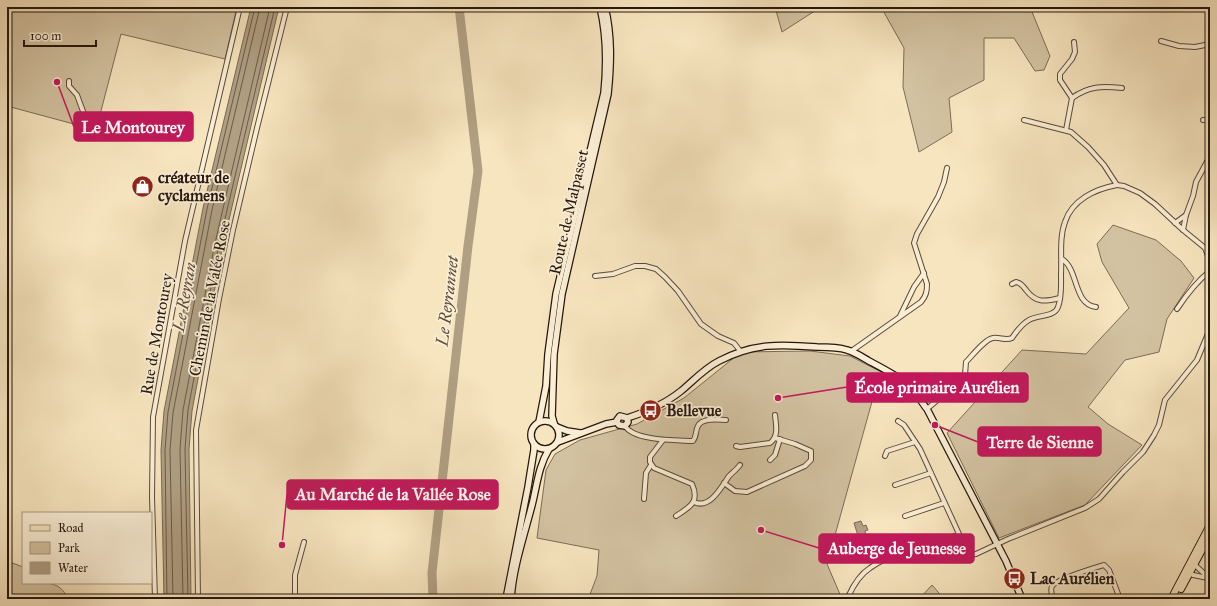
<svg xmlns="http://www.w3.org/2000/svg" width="1217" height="606" font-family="'IM FELL Great Primer',serif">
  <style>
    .green { fill: #d3c2a1; stroke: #7c6c58 }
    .water { fill: #b09f83; stroke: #786954 }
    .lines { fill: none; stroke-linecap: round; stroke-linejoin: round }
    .shore { stroke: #6a5b48; stroke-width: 1 }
    .river { stroke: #b09f83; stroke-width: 9 }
    .street-casing { stroke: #5a4a3a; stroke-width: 6 }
    .secondary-casing { stroke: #25170e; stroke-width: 8 }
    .primary-casing { stroke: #25170e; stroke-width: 8 }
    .street { stroke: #faeed5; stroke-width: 4 }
    .secondary { stroke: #faeed5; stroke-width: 5.5 }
    .primary { stroke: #f7e5bf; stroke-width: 6 }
    .labels { text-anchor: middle; stroke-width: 3.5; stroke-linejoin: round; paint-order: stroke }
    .poi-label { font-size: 16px; font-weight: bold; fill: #25170e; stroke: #faeed5; text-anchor: start }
    .street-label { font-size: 16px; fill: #25170e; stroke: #faeed5 }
    .water-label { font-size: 17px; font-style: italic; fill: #5d4d3d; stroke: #faeed5 }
    .leader { fill: none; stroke: #c2185b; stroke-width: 1.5 }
    .callout-dot { fill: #c2185b; stroke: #faeed5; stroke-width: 1.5 }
    .callout { fill: #c2185b; stroke: #c2185b; stroke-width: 1.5 }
    .callout-label { font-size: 17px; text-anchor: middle; font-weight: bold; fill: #fff }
  </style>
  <rect width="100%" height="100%" fill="#f7e5bf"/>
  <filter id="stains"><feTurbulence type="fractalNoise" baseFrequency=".005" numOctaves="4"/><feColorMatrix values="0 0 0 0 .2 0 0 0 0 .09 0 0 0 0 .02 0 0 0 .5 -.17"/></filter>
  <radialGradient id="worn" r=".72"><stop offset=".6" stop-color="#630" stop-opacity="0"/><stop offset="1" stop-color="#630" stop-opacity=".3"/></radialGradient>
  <g class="green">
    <path d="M8 7H237L225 59 121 34 96 130 7 106V37L10 30Z"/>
    <path d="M775 7H821L782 32Z"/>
    <path d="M881 7H1030L1050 56 1044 70 1035 71 1014 38H984V80L949 98 952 132 919 152 903 87 904 48Z"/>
    <path d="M1113 225 1156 240 1181 261 1194 278 1167 319 1159 352 1125 360 1088 407 1108 424 1142 445 1085 505 999 538 947 433 1022 350 1086 354 1129 308 1102 262 1097 244Z"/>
    <path d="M810 351 850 356 895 379 873 398 827 564 842 599H590L589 597 597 576 599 550 537 538 546 470 555 454 580 440 637 424 684 398 741 352Z"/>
    <path d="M7 561 23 567V583C42 583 60 579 68 599H7Z"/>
    <path d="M932 585 944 599H919Z"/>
  </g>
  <g class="water">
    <path d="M251 7H279L223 245 192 411 189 449 191 599H164L161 450 164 411 203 208Z"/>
    <path d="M861 521 863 526 866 525 868 530 865 531 866 536 859 539 854 523Z"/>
    <path d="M431 567H434L433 571 435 599H431L429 573Z"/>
  </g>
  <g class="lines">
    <g class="shore">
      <path d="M167 599 165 450 168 412 207 209 255 7"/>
      <path d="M173 599 170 450 173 413 212 210 260 7"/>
      <path d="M183 599 180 449 183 410 215 243 270 7"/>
      <path d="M188 599 185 449 188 410 219 244 275 7"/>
    </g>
    <path class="river" d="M433 599 432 573 468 246 478 171 459 7"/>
    <defs>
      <g id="street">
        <path d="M1161 41 1179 46 1195 47 1210 44"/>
        <path d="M69 81V86L77 95 84 114"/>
        <path d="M1072 98C1089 86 1101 86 1122 88"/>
        <path d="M1024 120 1071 132 1088 147 1104 165 1117 185 1124 186 1140 193 1155 204 1183 230 1205 248 1210 261"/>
        <path d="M1203 120H1210"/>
        <path d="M1066 130 1072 98 1060 80V74L1072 59 1075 52 1074 42"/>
        <path d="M1175 223 1186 215"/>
        <path d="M1183 230 1186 215 1193 196 1196 182 1210 156"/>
        <path d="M1062 259C1079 270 1073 304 1096 307"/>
        <path d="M595 276 613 274 635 266H645L656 269 665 277 678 291 701 324 718 336 734 343 741 352"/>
        <path d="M1012 284 1016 282C1021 283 1023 286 1026 290 1036 303 1044 302 1060 298"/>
        <path d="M1177 309C1187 294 1196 282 1210 271"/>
        <path d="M900 316 914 287 924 273"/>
        <path d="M852 352 853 350 921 302C926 296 927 292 927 284L914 243 917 234 938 197 944 182 947 168"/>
        <path d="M927 409 963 378 965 375 966 362C972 356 985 339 993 338 1000 337 1006 341 1012 338 1016 332 1022 324 1029 320 1037 315 1055 317 1058 307 1062 297 1061 284 1061 274 1062 257 1059 238 1065 222 1072 200 1095 189 1117 185"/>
        <path d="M898 421 904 425 920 449 965 547C968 552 970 555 976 554L1008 539 1085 508 1099 499 1123 472 1143 452 1154 435 1159 425 1165 400 1197 360 1210 329"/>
        <path d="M625 426C634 441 676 440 693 441 697 436 695 431 698 426 702 417 719 420 726 420"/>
        <path d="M663 440 650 457V462L654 468 692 484C700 502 690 507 676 516"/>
        <path d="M736 446 740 447 770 443C779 436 776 425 775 415"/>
        <path d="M885 456 887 451 915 442"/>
        <path d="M770 460 775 455 780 439"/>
        <path d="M724 483 735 491 747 492 805 466 811 460V451L795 444 775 438"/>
        <path d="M895 485 931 473"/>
        <path d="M644 499 646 473 651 465"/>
        <path d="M694 502C710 510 722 486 729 476 733 472 737 469 740 465"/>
        <path d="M905 516 944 503"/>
        <path d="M1192 564 1196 566 1210 579"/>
        <path d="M1188 572 1193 575 1208 578"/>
        <path d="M848 597C853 586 859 575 870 568 892 552 932 543 959 535"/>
        <path d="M155 599 152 497 153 417 185 241 240 7"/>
        <path d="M198 599 196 430 219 299 233 230 257 128 287 7"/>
        <path d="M295 599V575L304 542"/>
        <path d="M1053 599C1052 595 1050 590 1052 586 1057 579 1094 568 1104 565L1109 570 1120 599"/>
      </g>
      <g id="secondary">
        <path d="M627 418C646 412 665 404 681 391 693 381 705 368 719 361 753 343 780 344 817 347 827 347 838 347 847 350 855 352 862 357 869 361 884 369 900 377 912 389 918 395 922 403 927 409L1006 561 1022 599"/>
        <circle cx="545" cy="435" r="14"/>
        <path d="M539 422 546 386 548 354 556 294 604 93C607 63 607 36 600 7"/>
        <path d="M617 422 619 425 625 426 628 422 627 418"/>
        <path d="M617 422V420L620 416 627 418"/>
        <path d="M554 423 552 416 554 354 562 294 608 94C611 64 612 36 605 7"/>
        <path d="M557 427 567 431 580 433"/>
        <path d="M558 442 606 424 617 422"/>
        <path d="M506 599 528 487 534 450V445"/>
        <path d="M511 599C513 568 524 536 532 505 537 486 538 467 549 449"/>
      </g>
      <g id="primary">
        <path d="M1181 589 1202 550 1208 533"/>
        <path d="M1171 599 1210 525"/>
      </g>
    </defs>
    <use href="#street" class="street-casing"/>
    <use href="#secondary" class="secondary-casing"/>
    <use href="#primary" class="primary-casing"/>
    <use href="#street" class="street"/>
    <use href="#secondary" class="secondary"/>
    <use href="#primary" class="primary"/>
  </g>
  <defs>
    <symbol id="shop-disc" viewBox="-11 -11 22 22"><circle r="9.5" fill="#8f2418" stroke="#faeed5"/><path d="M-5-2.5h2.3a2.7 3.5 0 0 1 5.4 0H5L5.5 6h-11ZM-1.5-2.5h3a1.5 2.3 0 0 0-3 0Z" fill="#fff"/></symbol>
    <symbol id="bus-disc" viewBox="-11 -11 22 22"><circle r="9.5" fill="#8f2418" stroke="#faeed5"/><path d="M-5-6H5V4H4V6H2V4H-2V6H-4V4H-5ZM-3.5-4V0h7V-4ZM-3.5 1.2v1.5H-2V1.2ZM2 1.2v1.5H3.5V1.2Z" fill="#fff"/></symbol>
  </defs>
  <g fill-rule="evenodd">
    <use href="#shop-disc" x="130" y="174" width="25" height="25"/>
    <use href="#bus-disc" x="638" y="398" width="25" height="25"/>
    <use href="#bus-disc" x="1002" y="566" width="25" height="25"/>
  </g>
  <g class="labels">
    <g class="poi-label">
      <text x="158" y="183">créateur de<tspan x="158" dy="18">cyclamens</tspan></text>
      <text x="666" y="416">Bellevue</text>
      <text x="1030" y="584">Lac Aurélien</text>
    </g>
    <g class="street-label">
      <text transform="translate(568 212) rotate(-77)" y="6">Route de Malpasset</text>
      <text transform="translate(209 298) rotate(-79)" y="6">Chemin de la Valée Rose</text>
      <text transform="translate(156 334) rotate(-80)" y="6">Rue de Montourey</text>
    </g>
    <g class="water-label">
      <text transform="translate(184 297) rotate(-80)" y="6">Le Reyran</text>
      <text transform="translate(447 301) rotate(-83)" y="6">Le Reyrannet</text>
    </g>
  </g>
  <path class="leader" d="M57 82L74 127M778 398L847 387M935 425L978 442M282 545L287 494M761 530L819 548"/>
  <g class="callout-dot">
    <circle cx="57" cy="82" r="4"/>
    <circle cx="778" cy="398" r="4"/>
    <circle cx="935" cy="425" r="4"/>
    <circle cx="282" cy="545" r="4"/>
    <circle cx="761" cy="530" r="4"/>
  </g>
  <g class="callout">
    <rect x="74" y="112" width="119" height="29" rx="4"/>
    <rect x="847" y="373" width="181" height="29" rx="4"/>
    <rect x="978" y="427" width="123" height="29" rx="4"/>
    <rect x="287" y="480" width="211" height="29" rx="4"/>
    <rect x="819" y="534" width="155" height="29" rx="4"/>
  </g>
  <g class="callout-label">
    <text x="133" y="133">Le Montourey</text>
    <text x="937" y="393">École primaire Aurélien</text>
    <text x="1040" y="448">Terre de Sienne</text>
    <text x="393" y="500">Au Marché de la Vallée Rose</text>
    <text x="897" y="554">Auberge de Jeunesse</text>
  </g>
  <rect width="1217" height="606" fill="none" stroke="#f7e5bf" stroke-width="24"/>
  <rect x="8" y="8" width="1201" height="590" fill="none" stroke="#25170e" stroke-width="2"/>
  <rect x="12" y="12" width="1193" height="582" fill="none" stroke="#25170e"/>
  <rect x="22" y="512" width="130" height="72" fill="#faeed5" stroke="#a59885"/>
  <rect x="30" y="525" width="20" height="6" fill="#f7e5bf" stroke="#a59885"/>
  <text x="58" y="532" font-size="12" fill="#25170e">Road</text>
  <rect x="30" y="542" width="20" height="12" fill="#d3c2a1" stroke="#a59885"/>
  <text x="58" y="552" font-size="12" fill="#25170e">Park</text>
  <rect x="30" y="562" width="20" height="12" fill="#b09f83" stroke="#a59885"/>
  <text x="58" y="572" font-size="12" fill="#25170e">Water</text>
  <path d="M24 40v6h72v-6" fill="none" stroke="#25170e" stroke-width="2"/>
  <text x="30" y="40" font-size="12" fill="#25170e" stroke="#faeed5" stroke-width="3" paint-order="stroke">100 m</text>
  <rect width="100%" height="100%" filter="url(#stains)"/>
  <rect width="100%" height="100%" fill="url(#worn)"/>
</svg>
